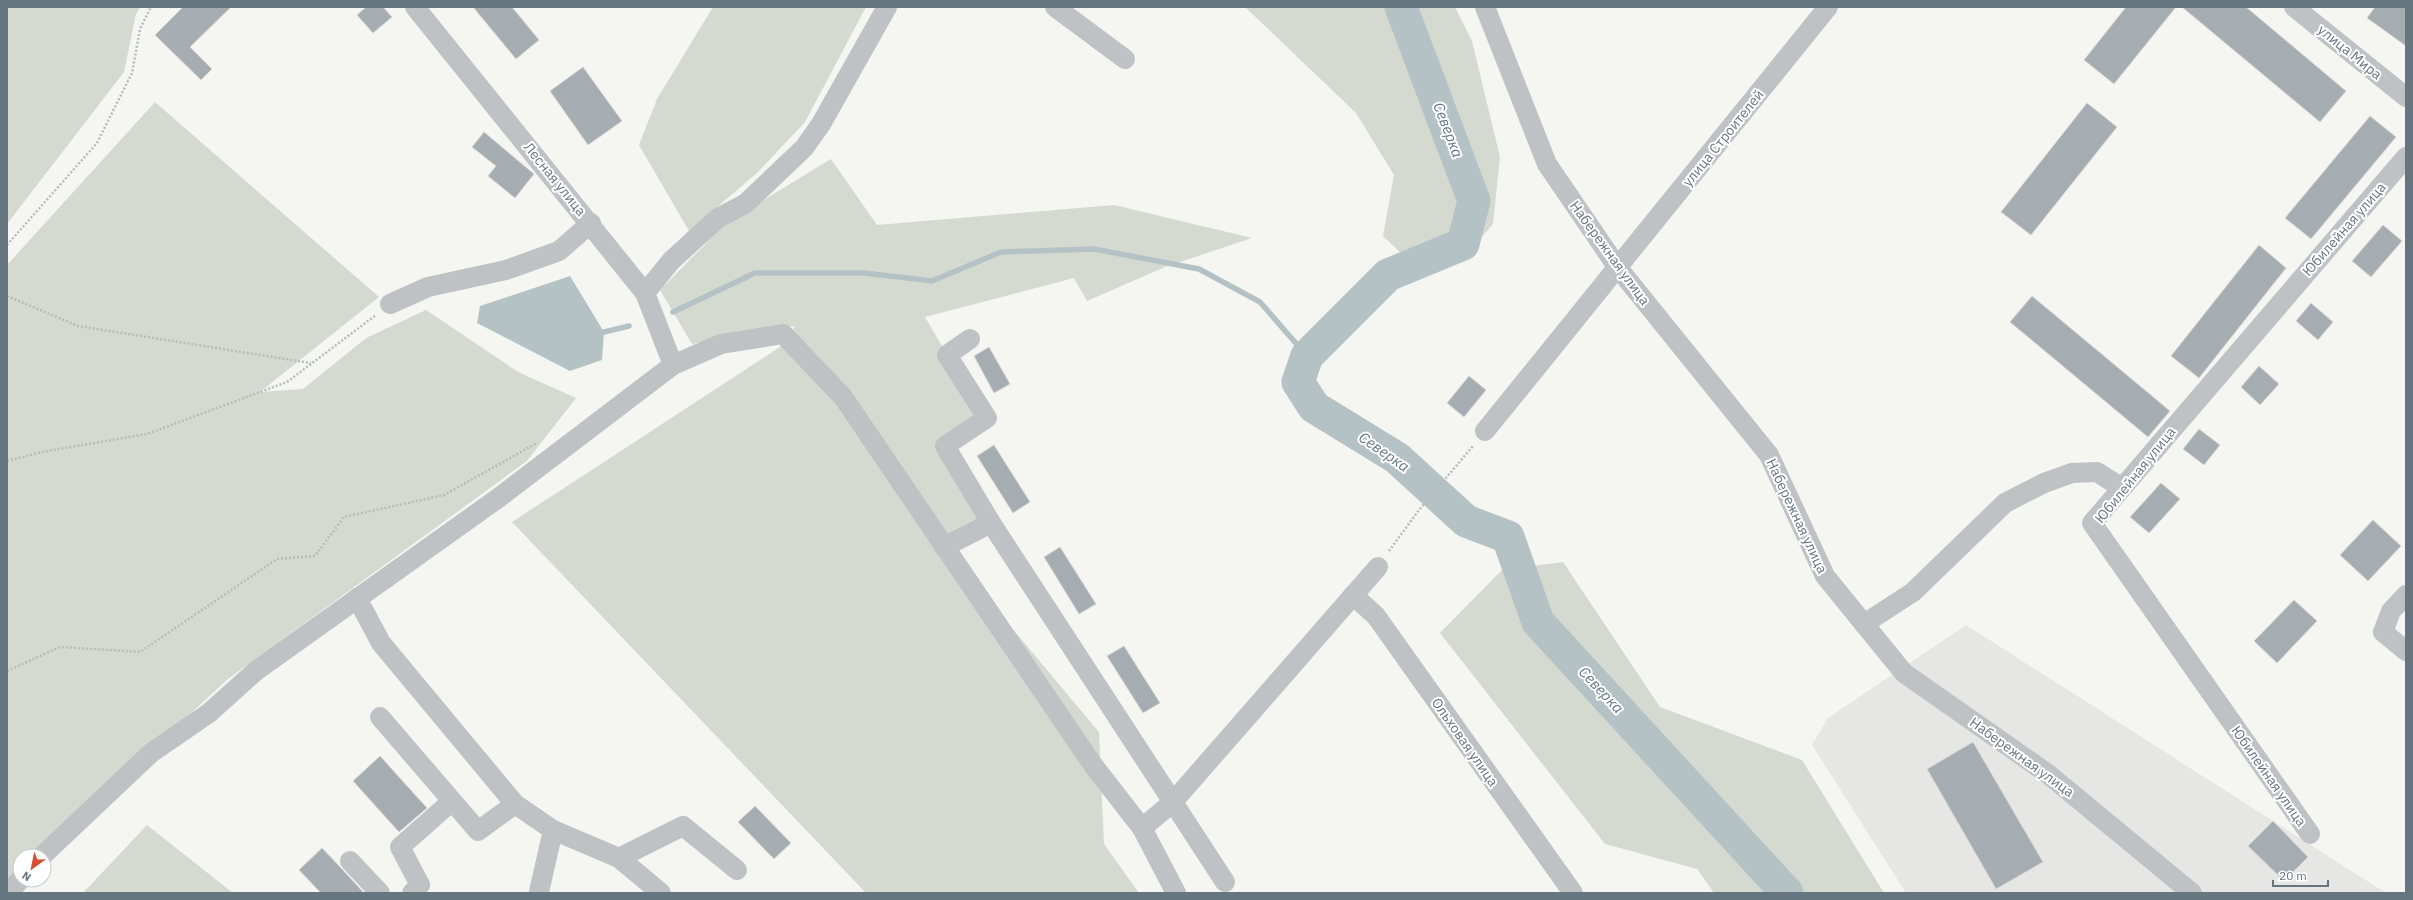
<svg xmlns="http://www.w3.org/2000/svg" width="2413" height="900" font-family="'IBM Plex Sans',sans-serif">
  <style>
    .built { fill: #e6e6e5 }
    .green { fill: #d5dad1 }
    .water { fill: #b5c2c5 }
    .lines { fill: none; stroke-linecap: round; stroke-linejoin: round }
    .stream { stroke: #b5c2c5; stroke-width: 5.5 }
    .river { stroke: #b5c2c5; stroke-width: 33 }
    .building { fill: #a6adb2; stroke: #d6d6d4 }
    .path { stroke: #b8bbbd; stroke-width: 2.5; stroke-dasharray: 2 2; stroke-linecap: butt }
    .minor { stroke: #bec2c5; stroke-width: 20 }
    .labels { text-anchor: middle; stroke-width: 4; stroke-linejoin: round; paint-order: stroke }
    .street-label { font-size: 14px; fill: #667681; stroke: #fff }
    .water-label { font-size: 15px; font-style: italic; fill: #62787e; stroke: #fff }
  </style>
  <rect width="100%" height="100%" fill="#f5f5f2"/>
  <path class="built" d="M1966 625 2386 893H1906L1812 745 1828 718Z"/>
  <g class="green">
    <path d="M7 7H140L136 14 124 72 7 224Z"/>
    <path d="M713 7H866L805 122 757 173 689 231 639 145 657 99Z"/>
    <path d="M1245 7H1455L1472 41 1500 157 1493 224 1463 259 1424 275 1383 236 1394 175 1356 113Z"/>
    <path d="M155 102 379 297 260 392 303 389 366 338 426 310 518 372 576 398 527 461 228 679 36 856H20V871L7 884V265Z"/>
    <path d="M831 159 877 225 1114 205 1252 238 1165 267 1087 301 1074 278 925 317 983 416 940 445 985 519 938 540 1099 732 1104 844 1139 893H866L512 522 780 347 795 326 692 344 660 290 726 223Z"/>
    <path d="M1563 562 1660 707 1802 760 1884 893H1714L1697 869 1605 844 1440 633 1502 570Z"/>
    <path d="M147 825 233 893H83Z"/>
  </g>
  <path class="water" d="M570 276 604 332 602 360 570 371 477 323 480 306Z"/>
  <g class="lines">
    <g class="stream">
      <path d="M673 312 755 273H864L932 281 1001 252 1094 249 1199 269 1260 302 1307 356"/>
      <path d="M604 332 629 326"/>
    </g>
    <path class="river" d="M1401 7 1474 201 1463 244 1388 275 1307 356 1298 382 1314 407 1397 458 1466 521 1508 537 1538 622 1787 893"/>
  </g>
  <g class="building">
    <path d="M183 7H231L190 47 212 69 201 80 155 35Z"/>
    <path d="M366 7H383L392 17 373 33 357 15Z"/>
    <path d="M473 7H512L539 40 516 59Z"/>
    <path d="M2126 7H2176L2114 84 2084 60Z"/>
    <path d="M2182 7H2246L2346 91 2320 122Z"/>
    <path d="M2375 7H2406V46L2367 18Z"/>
    <path d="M583 67 622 121 588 145 550 91Z"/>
    <path d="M2087 103 2117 127 2031 235 2001 212Z"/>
    <path d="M2370 116 2396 137 2311 239 2285 218Z"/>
    <path d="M484 132 534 174 515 198 488 176 496 166 472 147Z"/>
    <path d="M2383 225 2402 241 2371 277 2352 261Z"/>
    <path d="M2259 245 2286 268 2199 378 2171 356Z"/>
    <path d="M2032 296 2170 411 2148 437 2010 322Z"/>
    <path d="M2311 303 2333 322 2318 340 2296 321Z"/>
    <path d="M989 347 1010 384 994 393 974 356Z"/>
    <path d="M2259 366 2279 384 2260 405 2241 387Z"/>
    <path d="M1469 376 1486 390 1464 417 1447 403Z"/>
    <path d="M2199 429 2220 445 2204 465 2183 449Z"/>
    <path d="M994 445 1030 502 1013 513 977 456Z"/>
    <path d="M2161 483 2180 499 2149 533 2130 517Z"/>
    <path d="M2373 520 2401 546 2368 581 2340 555Z"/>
    <path d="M1060 547 1096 604 1079 614 1044 557Z"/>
    <path d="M2294 600 2317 621 2277 663 2254 641Z"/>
    <path d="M1124 646 1160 703 1143 713 1107 656Z"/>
    <path d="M1973 742 2043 862 1996 889 1927 769Z"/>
    <path d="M380 756 427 808 399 832 353 781Z"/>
    <path d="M755 806 791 843 774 859 738 822Z"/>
    <path d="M2273 821 2308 857 2284 881 2248 846Z"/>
    <path d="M322 848 341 868 364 893H321L299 870Z"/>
  </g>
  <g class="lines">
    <g class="path">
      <path d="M7 245 97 143 132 73 140 29 151 7"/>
      <path d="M7 296 78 326 311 363"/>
      <path d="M7 461 42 452 147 434 287 382 376 315"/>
      <path d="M1389 551 1419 510 1473 446"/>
      <path d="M7 671 60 647 140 652 277 559 315 556 344 517 444 495 537 443"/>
    </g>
    <g class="minor">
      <path d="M415 7 645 293 673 365"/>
      <path d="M1055 7 1125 59"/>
      <path d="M1485 7 1547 164 1618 268 1769 455 1825 576 1904 673 2048 774 2192 893"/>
      <path d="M2294 7 2406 97"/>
      <path d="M645 293 671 261 718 218 745 204 804 148 821 124 887 7"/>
      <path d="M390 304 428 287 506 270 559 251 591 223"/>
      <path d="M970 339 947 355 987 418 945 446 991 523 1225 882"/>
      <path d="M1485 431 1828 7"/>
      <path d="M944 547 991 523"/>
      <path d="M1353 595 1376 616 1573 893"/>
      <path d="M2406 595 2391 611 2383 632 2406 651"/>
      <path d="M357 598 381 643 515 804 553 830 619 858 661 893"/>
      <path d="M1864 624 1913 592 2005 503 2044 483 2072 473 2097 472 2122 488"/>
      <path d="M380 717 478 831 515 804"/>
      <path d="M1142 828 1172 803 1378 567"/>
      <path d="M2310 834 2092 523 2406 157"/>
      <path d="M42 856 151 753 209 713 257 670 497 499 673 365 721 344 783 334 843 397 1093 765 1142 828 1176 893"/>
      <path d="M619 858 683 826 737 870"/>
      <path d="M350 861 380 893"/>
      <path d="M539 892 553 830"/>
      <path d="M8 893 20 880"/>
      <path d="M412 893 420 885 400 847 451 802"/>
    </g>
  </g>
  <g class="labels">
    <g class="street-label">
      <text transform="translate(2350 52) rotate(39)" y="5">улица Мира</text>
      <text transform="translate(1723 138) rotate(-51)" y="5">улица Строителей</text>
      <text transform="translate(555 179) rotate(51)" y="5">Лесная улица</text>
      <text transform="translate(2344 229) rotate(-49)" y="5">Юбилейная улица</text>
      <text transform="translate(1610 253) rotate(54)" y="5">Набережная улица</text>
      <text transform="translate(2135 475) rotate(-51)" y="5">Юбилейная улица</text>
      <text transform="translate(1797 516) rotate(65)" y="5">Набережная улица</text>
      <text transform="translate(1465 742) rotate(55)" y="5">Ольховая улица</text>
      <text transform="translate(2022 757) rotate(36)" y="5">Набережная улица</text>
      <text transform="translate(2269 776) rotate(55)" y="5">Юбилейная улица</text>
    </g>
    <g class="water-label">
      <text transform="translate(1448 130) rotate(69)" y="5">Северка</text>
      <text transform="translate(1384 452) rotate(35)" y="5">Северка</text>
      <text transform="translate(1601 690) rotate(47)" y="5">Северка</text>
    </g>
  </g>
  <rect width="2413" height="900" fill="none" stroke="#667681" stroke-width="16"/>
  <g transform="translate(32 868) rotate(213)"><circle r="19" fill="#ffffff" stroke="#c2c8cd"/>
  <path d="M0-3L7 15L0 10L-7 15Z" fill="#d84c2f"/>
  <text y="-6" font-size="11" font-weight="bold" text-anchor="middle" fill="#667681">N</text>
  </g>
  <path d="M2273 880v6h55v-6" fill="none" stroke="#667681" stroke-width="2"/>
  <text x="2279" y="880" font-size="12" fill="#667681" stroke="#ffffff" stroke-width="3" paint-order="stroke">20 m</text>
</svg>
